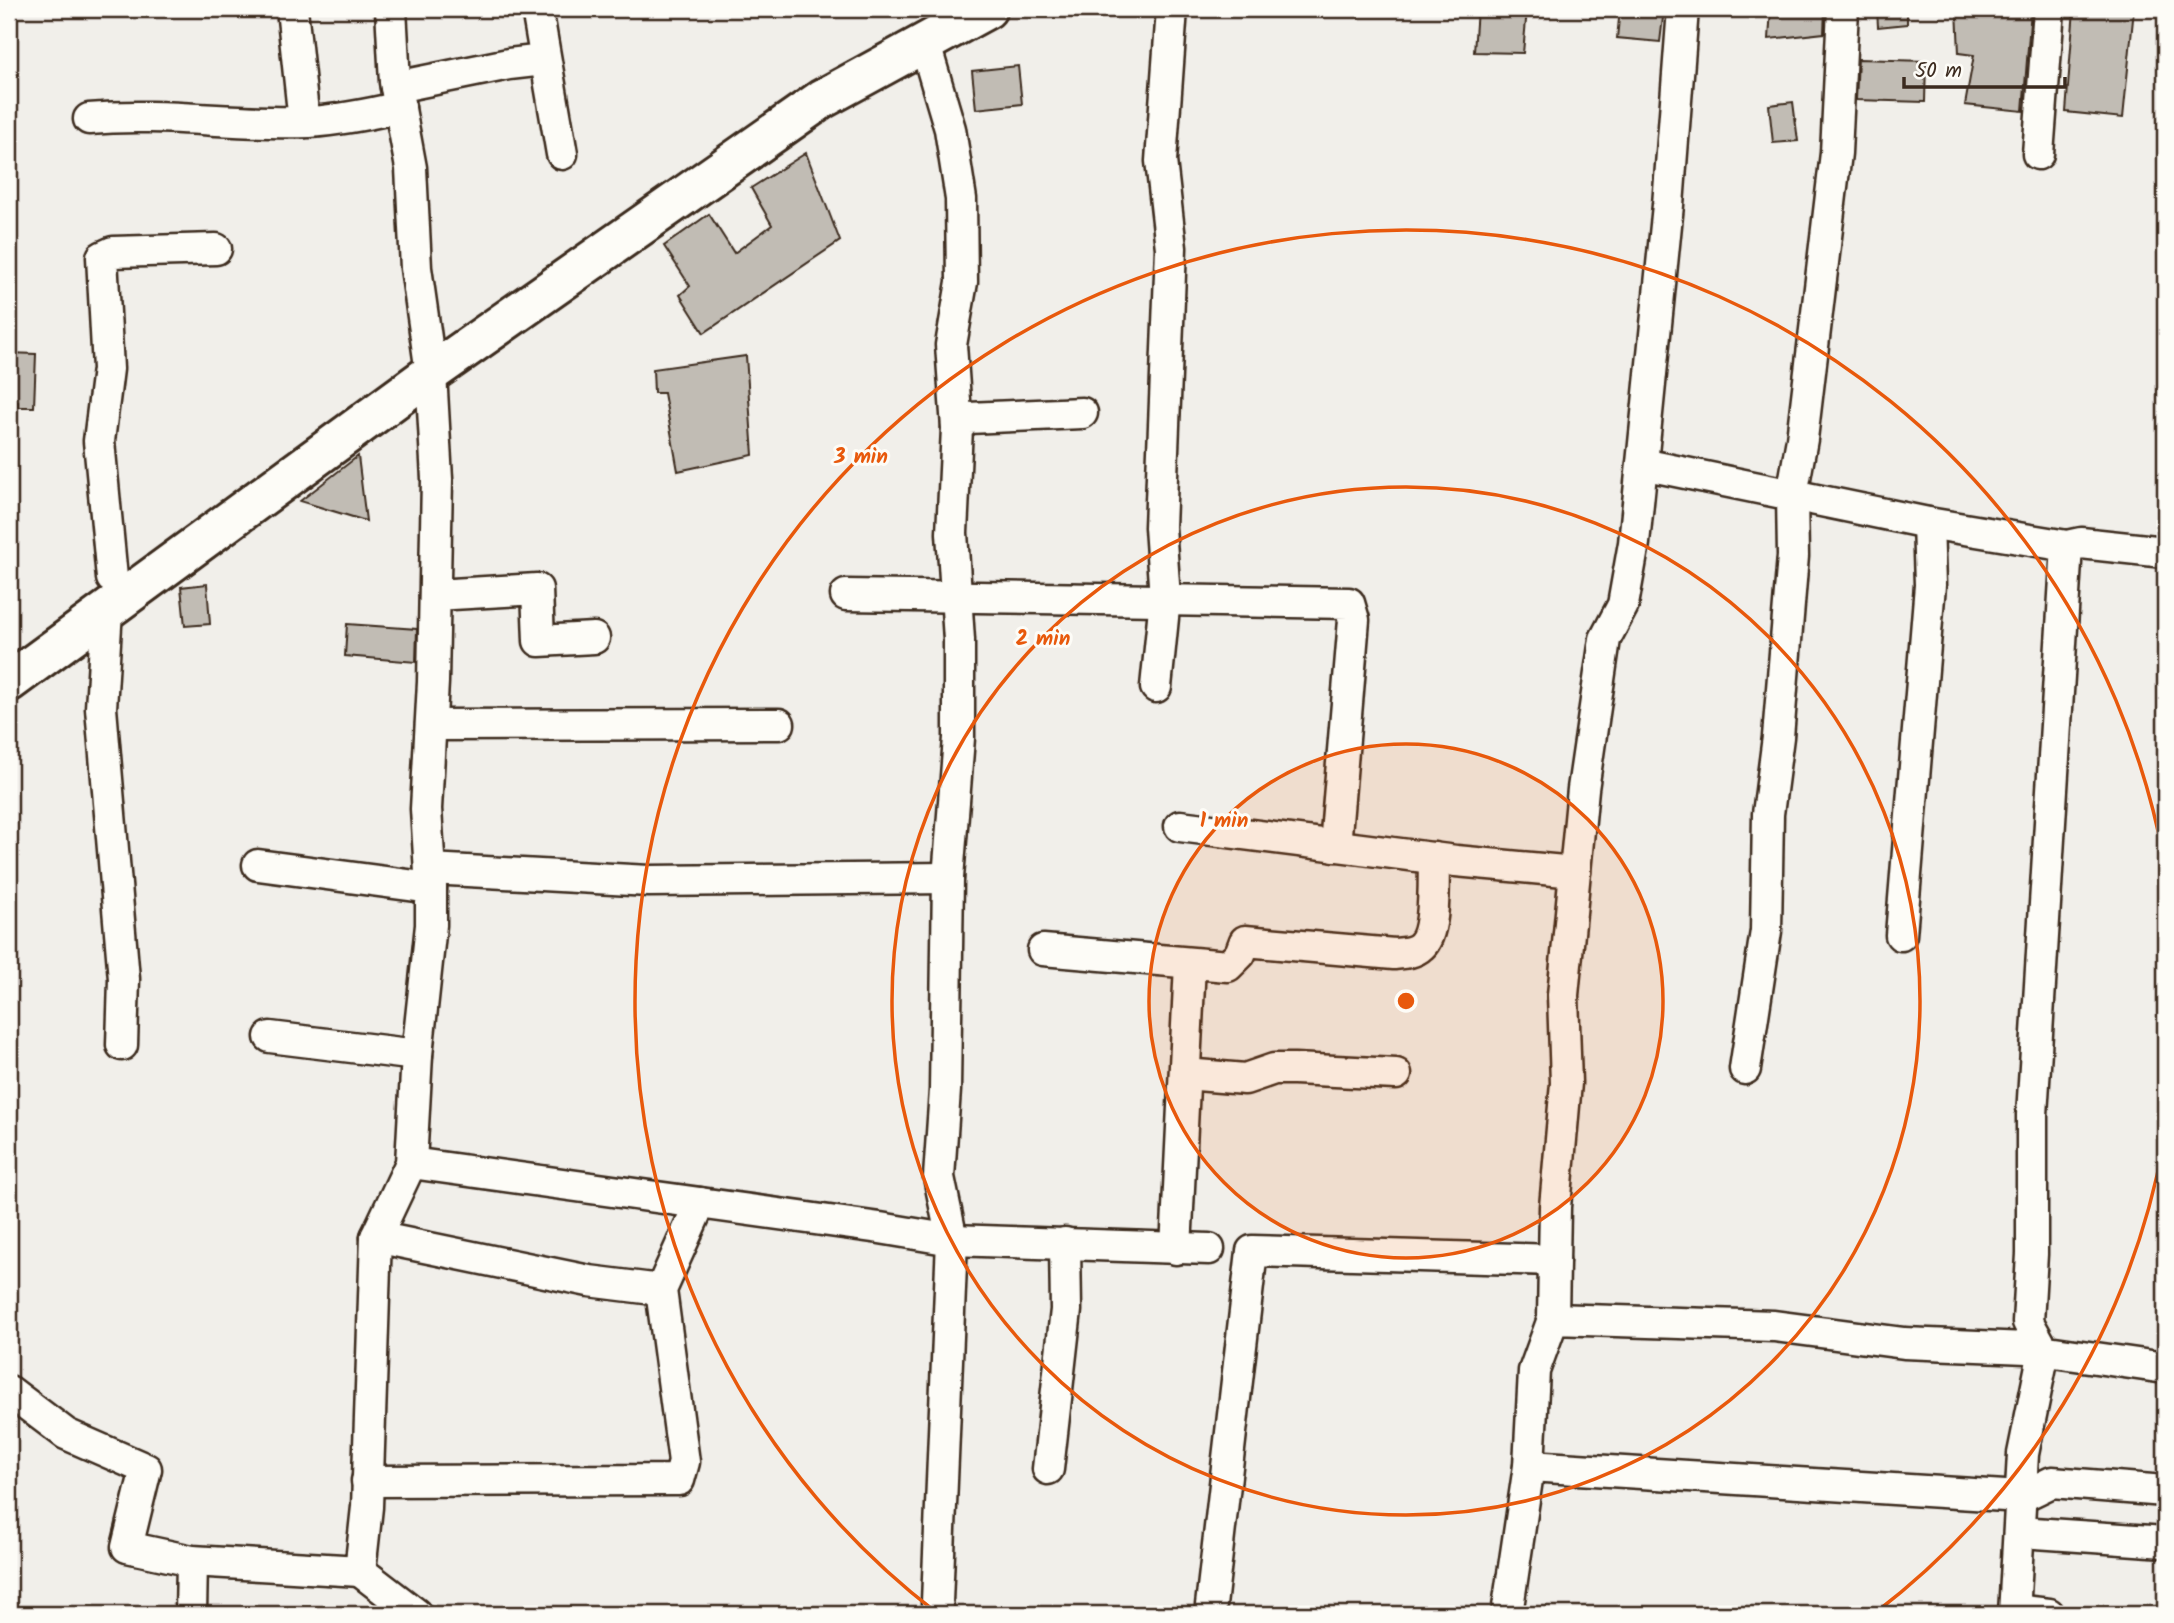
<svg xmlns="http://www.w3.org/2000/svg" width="2174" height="1623" font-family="Kalam,sans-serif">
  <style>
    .building { fill: #c1bcb4; stroke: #3b2a1e; stroke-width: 2 }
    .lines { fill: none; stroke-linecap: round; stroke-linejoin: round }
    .minor-casing { stroke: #3b2a1e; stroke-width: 35 }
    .major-casing { stroke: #3b2a1e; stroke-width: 44 }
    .minor { stroke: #fdfcf7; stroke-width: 30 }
    .major { stroke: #fdfcf7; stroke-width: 38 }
    .ring { fill: none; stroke: #e8590c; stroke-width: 3.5 }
    .centre { fill: #e8590c; stroke: #fdfcf7; stroke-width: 3.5 }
    .ring-label { font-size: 21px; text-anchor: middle; font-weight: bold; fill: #e8590c; stroke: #fdfcf7; stroke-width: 6; stroke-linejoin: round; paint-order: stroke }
  </style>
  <rect width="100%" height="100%" fill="#f1efea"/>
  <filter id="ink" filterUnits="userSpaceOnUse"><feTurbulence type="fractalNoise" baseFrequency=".0143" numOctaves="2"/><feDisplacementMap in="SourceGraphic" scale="14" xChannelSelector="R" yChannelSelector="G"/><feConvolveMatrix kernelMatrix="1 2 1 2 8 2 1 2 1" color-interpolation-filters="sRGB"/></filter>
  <g filter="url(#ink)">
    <g class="building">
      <path d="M1477 9H1527L1523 53 1474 52Z"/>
      <path d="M1620 9H1664L1660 42 1617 38Z"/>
      <path d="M1771 9H1825L1824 33 1769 39Z"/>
      <path d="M1877 9H1907V24L1878 27Z"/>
      <path d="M1957 9H2031L2023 111 1965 105 1974 55 1959 53Z"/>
      <path d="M2074 9H2134L2123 118 2066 112Z"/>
      <path d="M1858 59 1926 61 1925 102 1856 100Z"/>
      <path d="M1018 66 1022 104 976 109 972 71Z"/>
      <path d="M1793 102 1798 141 1773 143 1769 105Z"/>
      <path d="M806 153 840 241 704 333 680 295 690 286 664 246 709 214 734 253 772 225 751 188Z"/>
      <path d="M9 353 36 354 34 407H18V402L9 401Z"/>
      <path d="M746 356 753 455 678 471 664 393H654L653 369Z"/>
      <path d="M358 456 366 521 300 501Z"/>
      <path d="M207 584 210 624 185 626 181 587Z"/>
      <path d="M347 624 417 629 416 662 345 656Z"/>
    </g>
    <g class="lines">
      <defs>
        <g id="minor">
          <path d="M292 9 304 122"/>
          <path d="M391 9 395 82 411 168 416 268 431 373 437 479 433 682 426 809 431 888"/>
          <path d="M537 9 562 154"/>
          <path d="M924 41 950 129 961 199 962 282 951 345 957 428"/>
          <path d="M396 87 509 64 544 60"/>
          <path d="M89 119C163 112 236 125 310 122 340 120 370 114 400 107"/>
          <path d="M2038 154 2049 9"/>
          <path d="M1642 464 1928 523 2067 546 2081 543 2165 552"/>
          <path d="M112 578 99 441 108 369 102 257 113 252 216 249"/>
          <path d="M435 595 537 589 539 641 594 638"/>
          <path d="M846 595 1349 603 1354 620 1335 846"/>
          <path d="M107 610 101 708 124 979 122 1045"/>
          <path d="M1156 687 1165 598 1160 527 1171 248 1161 161 1172 9"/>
          <path d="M431 725 779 724"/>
          <path d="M1180 826 1456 861 1575 872"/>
          <path d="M430 869 649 881 948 878"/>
          <path d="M1901 935 1930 585 1928 523"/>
          <path d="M1043 950 1228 966 1240 954 1245 941 1394 954C1403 953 1414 953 1421 946 1437 932 1433 880 1434 858"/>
          <path d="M270 1037 417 1055"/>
          <path d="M1745 1069 1766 931 1768 814 1778 737 1793 556 1792 495 1802 439 1836 153 1843 9"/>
          <path d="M1185 1074 1245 1079 1274 1069H1294L1396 1074"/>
          <path d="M411 1163 880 1228 952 1240 1209 1249"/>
          <path d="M376 1237 589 1281 661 1290"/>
          <path d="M1176 1249 1190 964"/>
          <path d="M1553 1319 1555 1207 1566 1083 1563 995 1583 789 1605 639 1623 605 1634 543 1668 205 1683 9"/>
          <path d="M9 1391 66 1434 146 1469 127 1547 192 1561 360 1571 367 1507 376 1237 411 1163 417 1055 431 925V888L258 865"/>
          <path d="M1529 1466 2021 1497 2052 1482 2165 1491"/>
          <path d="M1048 1469 1066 1310 1065 1243"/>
          <path d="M367 1481 679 1480 684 1462 661 1290 700 1203"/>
          <path d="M2020 1532 2165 1542"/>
          <path d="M360 1571 416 1614"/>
          <path d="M2015 1610 2049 1614"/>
          <path d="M191 1614 192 1561"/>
          <path d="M939 1614 937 1602 952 1240 939 1177 945 1090 948 878 959 738V640L952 533 957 428 968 418 1082 413"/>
          <path d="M1210 1614 1252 1251 1554 1260"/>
          <path d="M1507 1614 1529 1466 1534 1371 1553 1319 1774 1326 1904 1343 2027 1348 2165 1368"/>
          <path d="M2014 1614 2023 1454 2044 1351 2028 1322 2032 1254V1115L2067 546"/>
        </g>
        <path id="major" d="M9 682 431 373 822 99 987 9"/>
      </defs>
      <use href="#minor" class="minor-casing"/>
      <use href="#major" class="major-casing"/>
      <use href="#minor" class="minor"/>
      <use href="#major" class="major"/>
    </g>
  </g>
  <circle cx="1406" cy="1001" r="257" fill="#e8590c" fill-opacity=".12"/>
  <g class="ring">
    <circle cx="1406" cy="1001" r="257"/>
    <circle cx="1406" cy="1001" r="514"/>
    <path d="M2164 1142A771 771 0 0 1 1875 1613M937 1613A771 771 0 1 1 2164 860"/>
  </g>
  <circle cx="1406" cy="1001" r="10" class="centre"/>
  <g class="ring-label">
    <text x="861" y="463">3 min</text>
    <text x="1043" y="645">2 min</text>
    <text x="1224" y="827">1 min</text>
  </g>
  <rect width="2174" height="1623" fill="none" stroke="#fdfcf7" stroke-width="35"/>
  <rect x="18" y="18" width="2139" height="1588" fill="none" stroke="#3b2a1e" stroke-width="2.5" filter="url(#ink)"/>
  <path d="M1904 77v10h161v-10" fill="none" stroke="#3b2a1e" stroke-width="3.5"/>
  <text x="1915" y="77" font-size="21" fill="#3b2a1e" stroke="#fdfcf7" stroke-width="5" paint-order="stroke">50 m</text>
</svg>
